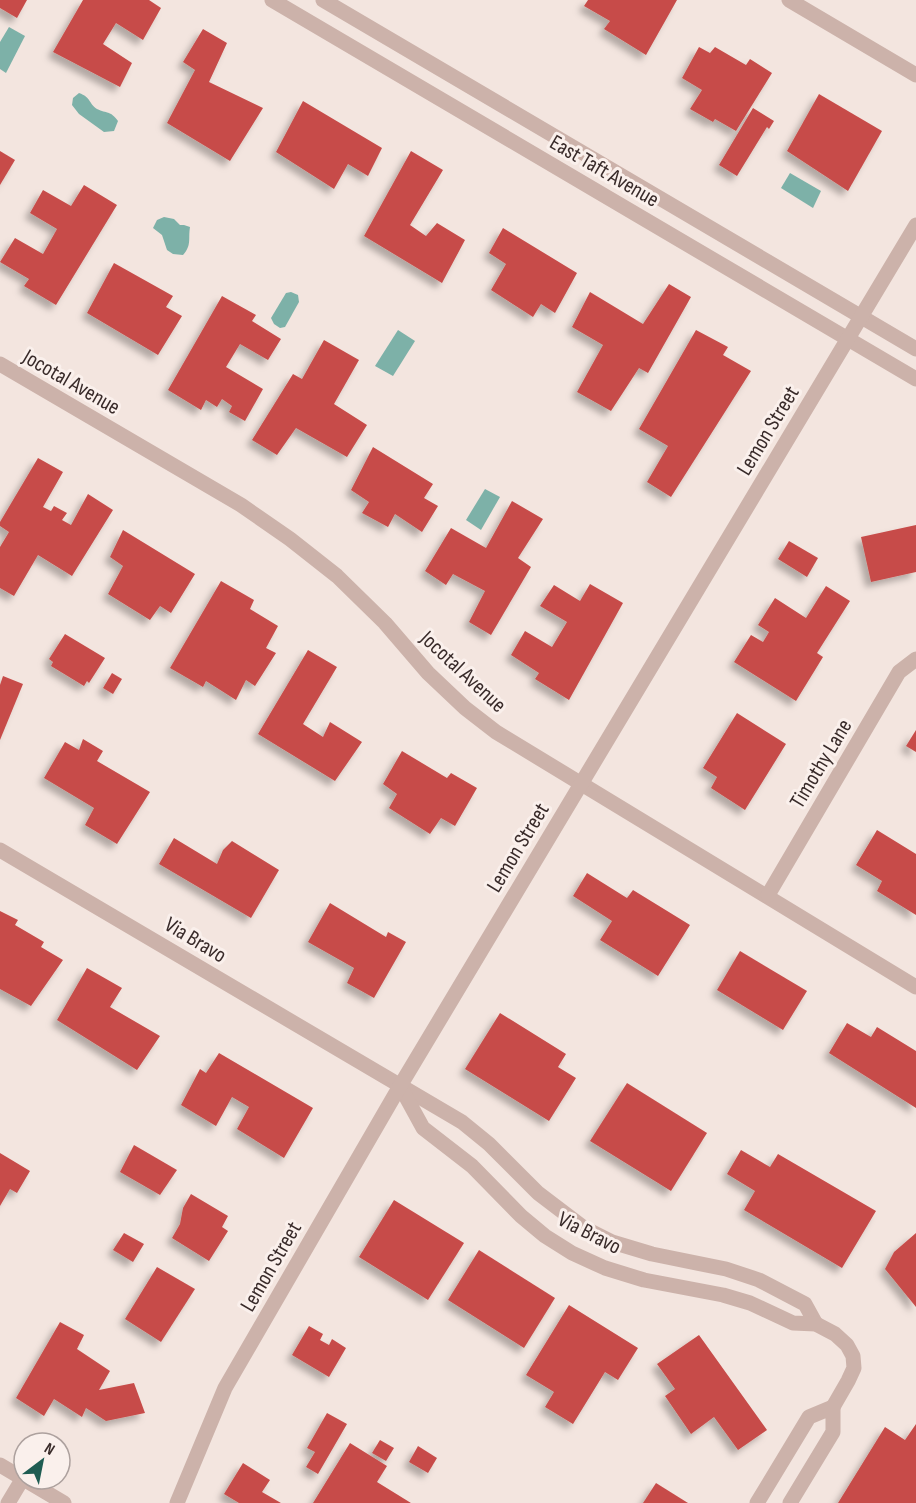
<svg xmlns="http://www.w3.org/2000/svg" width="916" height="1503" font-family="'Sofia Sans Condensed',sans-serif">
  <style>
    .water { fill: #7db1a8 }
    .building { fill: #c74c49; filter: url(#shadow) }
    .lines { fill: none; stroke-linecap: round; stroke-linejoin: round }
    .minor { stroke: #ccb2aa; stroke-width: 15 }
    .tertiary { stroke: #ccb2aa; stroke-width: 15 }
    .labels { text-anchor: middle; stroke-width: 6; stroke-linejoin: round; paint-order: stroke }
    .street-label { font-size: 22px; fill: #392b2a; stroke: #faf0ec }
  </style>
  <defs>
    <filter id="shadow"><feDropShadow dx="-5.5" dy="5.5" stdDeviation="3" flood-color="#0004"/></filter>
  </defs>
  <rect width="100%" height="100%" fill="#f3e5df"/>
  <g class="water">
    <path d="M9 27 25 36 6 73 0 69V42Z"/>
    <path d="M79 93C91 97 89 104 97 109 107 114 110 110 118 121L114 131 104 132 79 114 72 105 73 98Z"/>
    <path d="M790 173 821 191 813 208 781 188Z"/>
    <path d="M164 217 174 219 180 225H184L190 227C188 239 192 245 183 255L173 254 167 250 162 235 153 228 157 220Z"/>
    <path d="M291 292 298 295 299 302 285 327 280 328 274 324 271 318 286 293Z"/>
    <path d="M398 330 415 341 393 376 375 366Z"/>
    <path d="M485 489 500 497 481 530 466 520Z"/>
  </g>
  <g class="building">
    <path d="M0 0H27L17 18 0 8Z"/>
    <path d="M83 0H149L161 8 143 40 116 23 103 44 132 63 120 87 53 52Z"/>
    <path d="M588 0H677L646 55 604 29 610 21 584 6Z"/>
    <path d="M203 29 227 43 209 82 263 108 230 161 167 123 195 70 183 62Z"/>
    <path d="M699 47 710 53 715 47 746 65 750 59 772 73 736 131 715 119 713 122 690 109 702 90 682 78Z"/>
    <path d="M819 94 882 131 848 191 787 151Z"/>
    <path d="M303 101 382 148 368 176 348 164 334 189 276 152Z"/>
    <path d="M753 108 774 121 769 129 767 127 737 176 719 165Z"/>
    <path d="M0 151 15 160 0 185Z"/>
    <path d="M411 151 443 170 410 225 426 236 437 223 465 240 442 283 364 236Z"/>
    <path d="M84 185 117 205 56 305 24 286 29 279 0 262 15 238 43 254 57 229 30 213 43 190 71 206Z"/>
    <path d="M503 228 577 273 555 313 541 304 533 317 491 290 506 264 489 253Z"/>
    <path d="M114 263 173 296 166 307 182 316 158 355 87 313Z"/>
    <path d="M669 284 691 297 648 373 639 368 611 411 577 392 603 345 572 327 590 292 643 324Z"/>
    <path d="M222 296 256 315 252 321 281 339 268 360 240 344 226 367 263 389 245 421 229 412 232 406 222 399 217 407 206 400 201 410 168 390Z"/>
    <path d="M696 330 728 347 723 355 751 371 671 497 647 482 668 446 639 429Z"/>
    <path d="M324 340 359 360 334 404 367 425 347 457 296 428 277 455 252 440 293 374 302 379Z"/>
    <path d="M373 447 433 484 424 498 438 506 422 532 395 514 388 527 362 513 369 502 351 490Z"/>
    <path d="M38 458 63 472 43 507 51 511 54 506 67 513 62 520 71 525 88 494 113 510 72 576 38 555 14 596 0 588V547L9 532 0 526V522Z"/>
    <path d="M512 501 543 519 518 558 531 567 491 635 469 622 485 591 453 574 446 585 425 571 451 528 486 548Z"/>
    <path d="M916 525V572L871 582 861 537Z"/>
    <path d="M123 530 195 574 171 613 160 606 150 620 108 594 123 566 110 557Z"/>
    <path d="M789 541 818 558 807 577 778 559Z"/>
    <path d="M221 581 254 600 250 609 278 626 266 648 276 653 255 686 246 680 236 700 206 681 203 687 170 668Z"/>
    <path d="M590 584 623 603 569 700 535 679 539 673 511 655 525 631 552 647 567 622 540 606 554 585 580 601Z"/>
    <path d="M826 586 850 601 817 653 823 657 796 701 734 662 751 635 763 642 769 632 758 625 775 598 806 618Z"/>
    <path d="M65 634 105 658 89 683 87 681 84 686 51 666 53 662 49 659Z"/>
    <path d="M308 650 337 667 303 724 323 737 330 722 362 742 335 781 258 734Z"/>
    <path d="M112 673 122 679 113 694 103 688Z"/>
    <path d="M3 676 23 684 0 740V685Z"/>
    <path d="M737 713 786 744 745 810 711 788 717 777 703 768Z"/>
    <path d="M916 730V752L906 746Z"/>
    <path d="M83 739 103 751 97 761 150 792 117 844 85 825 94 808 44 778 65 742 79 750Z"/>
    <path d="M402 751 447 778 451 773 477 788 455 826 441 818 430 834 389 808 397 794 383 784Z"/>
    <path d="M877 830 916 854V915L877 891 882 881 856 865Z"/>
    <path d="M174 838 217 864 223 850 232 841 279 870 251 918 159 864Z"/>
    <path d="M587 873 627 898 633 890 690 925 658 976 600 940 612 921 573 896Z"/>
    <path d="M330 903 386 937 388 932 406 942 374 998 347 983 354 968 308 942Z"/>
    <path d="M0 911 18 920 15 925 44 942 41 947 63 960 31 1006 0 989Z"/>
    <path d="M740 951 807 991 783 1030 717 990Z"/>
    <path d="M87 968 122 988 110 1007 160 1036 137 1070 57 1020Z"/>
    <path d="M500 1013 566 1054 558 1067 576 1078 549 1121 465 1069Z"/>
    <path d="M847 1023 871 1037 877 1027 916 1051V1108L829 1053Z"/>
    <path d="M219 1053 313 1108 284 1158 237 1129 249 1107 232 1097 216 1126 181 1105 200 1069 206 1073Z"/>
    <path d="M627 1083 707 1133 671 1191 590 1141Z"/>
    <path d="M134 1145 177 1170 160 1195 120 1172Z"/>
    <path d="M741 1150 770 1167 778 1154 876 1211 842 1268 744 1210 755 1191 727 1174Z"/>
    <path d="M0 1153 30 1171 17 1193 10 1189 0 1206Z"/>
    <path d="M191 1194 228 1216 222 1227 228 1231 209 1261 172 1238 180 1224 183 1208Z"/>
    <path d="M394 1200 464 1243 428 1300 359 1257Z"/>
    <path d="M124 1233 144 1244 133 1262 113 1250Z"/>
    <path d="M916 1233V1307L885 1269 894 1252Z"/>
    <path d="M479 1250 555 1298 524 1348 448 1300Z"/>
    <path d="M157 1267 195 1289 161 1342 125 1319Z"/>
    <path d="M569 1305 638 1348 618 1380 605 1372 573 1424 545 1407 554 1392 526 1375Z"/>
    <path d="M60 1322 84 1335 77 1349 110 1371 99 1390 134 1383 145 1413 106 1421 86 1408 82 1417 54 1399 44 1416 16 1398Z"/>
    <path d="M309 1326 323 1334 320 1340 329 1345 332 1339 346 1348 329 1377 292 1355Z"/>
    <path d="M699 1335 767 1430 738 1450 714 1417 691 1434 665 1396 675 1389 657 1364Z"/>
    <path d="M327 1413 347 1424 318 1474 306 1467 315 1452 307 1448Z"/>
    <path d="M916 1424V1503H838L885 1427 905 1440Z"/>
    <path d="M380 1440 394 1448 386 1461 372 1453Z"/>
    <path d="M350 1443 387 1466 377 1482 411 1503H313Z"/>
    <path d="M418 1446 437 1458 428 1473 409 1462Z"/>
    <path d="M243 1463 270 1480 262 1492 281 1503H239L224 1494Z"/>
    <path d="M656 1483 688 1503H643Z"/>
  </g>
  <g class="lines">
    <g class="minor">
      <path d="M789 0 916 75"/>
      <path d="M0 364 241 505 290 539 337 576 385 623 428 673 465 708 496 732 916 987"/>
      <path d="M0 850 462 1122 489 1144 538 1193 584 1228 612 1242 652 1254 726 1269 759 1280 805 1304 816 1324"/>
      <path d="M768 895 899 672 916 659"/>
      <path d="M400 1086 423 1128 472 1166 521 1216 545 1236 572 1253 605 1268 644 1280 723 1295 750 1303 793 1323 816 1324 835 1334 847 1345 853 1356 854 1368 848 1381 833 1407"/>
      <path d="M8 1503 23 1478"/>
      <path d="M757 1503 809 1417 833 1407V1432L790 1503"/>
    </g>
    <g class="tertiary">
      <path d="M272 0 916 379"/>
      <path d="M323 0 916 349"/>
      <path d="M0 1465 64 1503"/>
      <path d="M177 1503 225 1388 400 1086 916 225"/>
    </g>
  </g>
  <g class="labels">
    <g class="street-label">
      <text transform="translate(605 170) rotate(30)" y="8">East Taft Avenue</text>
      <text transform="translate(72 381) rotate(30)" y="8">Jocotal Avenue</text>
      <text transform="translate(767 430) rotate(-59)" y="8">Lemon Street</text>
      <text transform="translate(464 671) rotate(43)" y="8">Jocotal Avenue</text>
      <text transform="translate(820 763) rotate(-59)" y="8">Timothy Lane</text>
      <text transform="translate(517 847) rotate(-59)" y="8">Lemon Street</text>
      <text transform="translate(196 939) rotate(31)" y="8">Via Bravo</text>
      <text transform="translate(590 1232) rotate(27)" y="8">Via Bravo</text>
      <text transform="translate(270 1266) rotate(-60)" y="8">Lemon Street</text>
    </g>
  </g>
  <g transform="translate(42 1461) rotate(32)"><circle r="28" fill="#faf0ec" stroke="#ada19e" stroke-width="1.5"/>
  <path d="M0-4.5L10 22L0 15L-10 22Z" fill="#1e5c52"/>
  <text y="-9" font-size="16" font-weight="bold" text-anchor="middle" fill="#392b2a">N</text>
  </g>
</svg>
